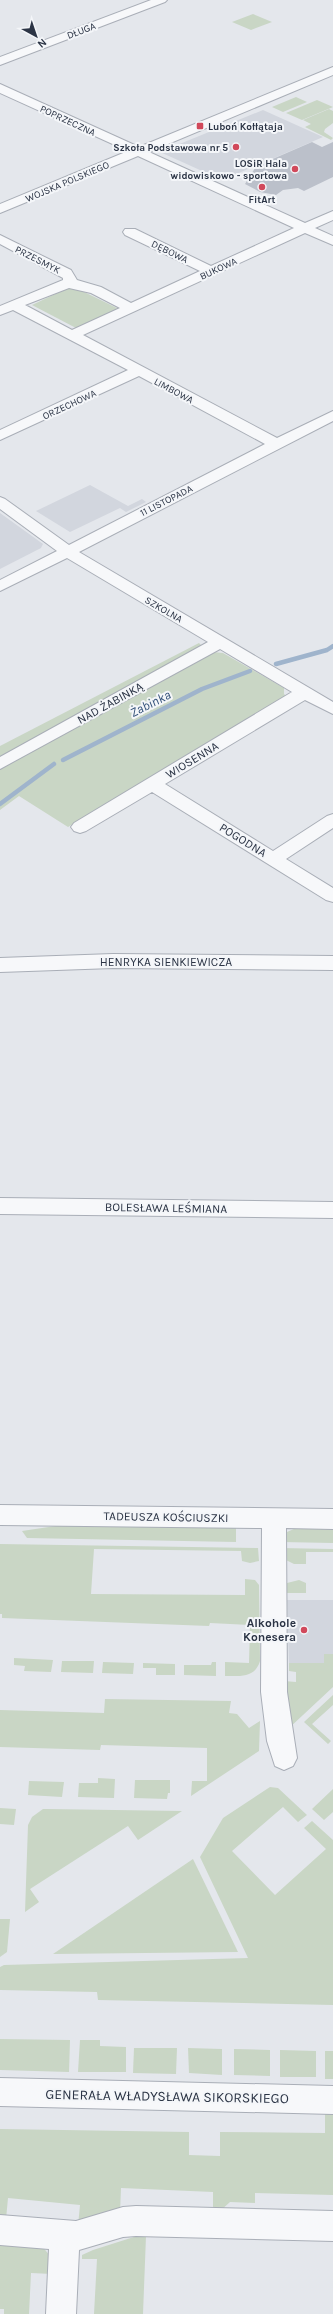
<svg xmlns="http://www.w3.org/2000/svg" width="333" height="2314" font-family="Karla,sans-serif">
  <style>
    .built { fill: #d2d6de }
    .green { fill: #c9d6c5 }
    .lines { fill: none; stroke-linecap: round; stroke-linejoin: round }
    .stream { stroke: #9fb4cc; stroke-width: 4.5 }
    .building { fill: #bbc0ca }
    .minor-casing { stroke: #a9aeb7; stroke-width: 2 }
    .minor { fill: #f7f8fa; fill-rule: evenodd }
    .poi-dot { fill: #d1495b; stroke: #f4f6f9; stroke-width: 1.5 }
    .labels { text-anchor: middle; stroke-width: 4; stroke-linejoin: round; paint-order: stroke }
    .far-street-label { font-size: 10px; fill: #2b3445; stroke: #f4f6f9 }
    .far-poi-label { font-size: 10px; font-weight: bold; fill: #2b3445; stroke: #f4f6f9; text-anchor: end }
    .street-label { font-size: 12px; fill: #2b3445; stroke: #f4f6f9 }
    .poi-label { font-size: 12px; font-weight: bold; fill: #2b3445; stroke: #f4f6f9; text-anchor: end }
    .water-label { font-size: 13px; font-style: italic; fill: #34527a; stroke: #f4f6f9 }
    .near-street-label { font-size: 14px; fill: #2b3445; stroke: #f4f6f9 }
  </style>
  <rect width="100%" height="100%" fill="#e4e7ec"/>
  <g class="built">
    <path d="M263 110 323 137 267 161 263 160 260 164 222 180 160 152Z"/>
    <path d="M90 485 128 506 142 499 146 502 126 512 120 508 70 532 36 511Z"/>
    <path d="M0 513 43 544 41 548 0 569Z"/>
    <path d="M287 1600H333V1654H324V1663H289Z"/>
  </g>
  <g class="green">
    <path d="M253 14 272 22 251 30 232 22Z"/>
    <path d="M296 97 307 102 283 112 272 107Z"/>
    <path d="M317 100 333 107 302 120 286 113Z"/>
    <path d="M329 109 333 111V123L325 129 324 132 333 138 331 140 305 127 311 124 303 120Z"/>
    <path d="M68 288 78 289 117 308 116 310 76 328 32 305Z"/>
    <path d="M199 643 202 646 0 758V746Z"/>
    <path d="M213 652 223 653 284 688V694L287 697 68 827 19 796 0 810V768Z"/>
    <path d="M62 1525 236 1528V1542L27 1538 22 1531Z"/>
    <path d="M296 1528 333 1529V1543L281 1542 287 1532Z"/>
    <path d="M0 1544 258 1548 259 1561 250 1563 242 1561 241 1551 94 1549 91 1594 245 1595V1579L255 1580 259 1585 260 1661C255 1678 240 1676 225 1676V1662L249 1663 250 1625 210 1623 209 1626 2 1618V1614H0Z"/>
    <path d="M280 1548 333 1549V1552H306V1564H294L286 1560Z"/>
    <path d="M299 1580 306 1583V1593H281L287 1583Z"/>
    <path d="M324 1654H333V1687L288 1729 284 1681 296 1682V1672L289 1671V1663H324Z"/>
    <path d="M14 1658 53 1660 51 1672 24 1671 25 1666 14 1665Z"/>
    <path d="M62 1661H94L93 1673 61 1672Z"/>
    <path d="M103 1662 134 1663 133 1674 102 1673Z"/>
    <path d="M212 1662H216V1676L184 1675V1665H211Z"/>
    <path d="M143 1663 175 1664V1675H156V1668H143Z"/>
    <path d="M333 1695V1705L312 1724 331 1741 328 1744 304 1722Z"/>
    <path d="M105 1699 231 1701 229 1713 237 1714 249 1728 260 1721 259 1751 191 1796 192 1781H207V1748L101 1745 100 1750 0 1747V1710L104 1713Z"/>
    <path d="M98 1778 115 1779 114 1798 78 1797 79 1783H98Z"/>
    <path d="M135 1780H170V1793H168L167 1799 134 1798Z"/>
    <path d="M29 1781 64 1782 62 1797 28 1795Z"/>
    <path d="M270 1787 278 1788 307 1815 298 1822 283 1807 232 1851 275 1895 326 1849 304 1828 312 1821 333 1840V2005L98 2000 97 1992 0 1990V1967L4 1965 248 1958 200 1857 223 1818Z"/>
    <path d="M333 1789V1812L324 1820 312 1809Z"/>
    <path d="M0 1808 16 1809 14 1825 0 1824Z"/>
    <path d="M43 1809H47L182 1811 138 1840 128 1826 30 1889 39 1902 25 1912 28 1825 32 1817Z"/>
    <path d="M193 1859 238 1952 53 1954Z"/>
    <path d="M0 1919H10L7 1952 0 1957Z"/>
    <path d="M0 2039 70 2040 69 2072 0 2070Z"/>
    <path d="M80 2040H100V2046L126 2047V2072H78Z"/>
    <path d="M134 2048H177L176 2074 133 2073Z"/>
    <path d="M188 2048 222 2049V2075L189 2073Z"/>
    <path d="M234 2049 270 2050V2076L234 2075Z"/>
    <path d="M280 2050 316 2051V2077H280Z"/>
    <rect x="325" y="2051" width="8" height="28"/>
    <path d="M325 2113H333V2195L255 2193V2203L230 2202 219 2212 213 2211V2192L121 2188 120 2213 78 2226 80 2205 8 2198 6 2219 0 2218V2129L189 2132V2155L220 2156V2132L325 2133Z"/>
    <path d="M137 2236H146L143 2314H94L97 2259H82V2255L93 2250Z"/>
    <path d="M0 2241 41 2245 51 2257 52 2274 31 2273 29 2314H4V2309H0Z"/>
  </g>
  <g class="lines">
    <g class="stream">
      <path d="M276 664 327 650 333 646"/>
      <path d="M63 760 202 689 250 671"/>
      <path d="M0 804 54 764"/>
    </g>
  </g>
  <path class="building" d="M312 142 322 147 333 142V177L304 191 298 188 283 190 276 195 260 192 245 184 260 160 268 161Z"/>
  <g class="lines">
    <defs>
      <g id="minor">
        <path d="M151 0H167L165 2 0 65V57Z"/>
        <path d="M333 67V75L149 152 305 223 333 211V220L315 228 333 236V245L305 233 83 335 277 438 333 411V421L79 552 333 702V714L305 700 165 784 273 851 327 816 333 814V828L286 859 333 888V902L326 900 152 792 86 831 80 833 74 831 71 827 74 823 292 692 220 649 0 769V757L208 642 67 558 0 591V580L57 551 0 509V497L5 499 69 545 265 444 139 376 0 440V430L128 370 13 310 0 315V306L63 280V278L0 244V235L71 270 77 280 101 287 131 303 200 271 125 235 123 232 125 229H135L211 266 294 228 138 156 0 213V204L128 151 0 93V84L139 147ZM69 288 91 293 120 308 72 330 25 305Z"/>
        <path d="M113 954 333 956V970L113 968 0 972V958Z"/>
        <path d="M0 1198 333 1202V1218L0 1214Z"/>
        <path d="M0 1505 333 1509V1529L286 1528 287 1692 297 1758 293 1766 284 1770 275 1766 267 1741 261 1692 262 1528 0 1525Z"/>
        <path d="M0 2078 333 2086V2114L0 2106Z"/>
        <path d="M136 2206 333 2211V2241L136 2236 123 2237 79 2250 76 2314H46L49 2249 0 2245V2215L76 2221 123 2207Z"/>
      </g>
    </defs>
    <use href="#minor" class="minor-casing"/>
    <use href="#minor" class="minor"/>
  </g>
  <g class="poi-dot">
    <rect x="196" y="122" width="8" height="8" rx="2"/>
    <circle cx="236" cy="147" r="4"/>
    <circle cx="295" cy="169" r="4"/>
    <circle cx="262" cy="187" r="4"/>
    <circle cx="304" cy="1630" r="4"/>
  </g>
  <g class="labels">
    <g class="far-street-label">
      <text transform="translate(81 30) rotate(-21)" y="4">DŁUGA</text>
      <text transform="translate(68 120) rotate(25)" y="4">POPRZECZNA</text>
      <text transform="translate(67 181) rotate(-23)" y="4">WOJSKA POLSKIEGO</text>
      <text transform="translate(170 251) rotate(26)" y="4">DĘBOWA</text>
      <text transform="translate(38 259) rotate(27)" y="4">PRZESMYK</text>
      <text transform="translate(218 268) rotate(-25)" y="4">BUKOWA</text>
      <text transform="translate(174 390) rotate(28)" y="4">LIMBOWA</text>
      <text transform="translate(69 404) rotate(-25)" y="4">ORZECHOWA</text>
      <text transform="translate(166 500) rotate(-27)" y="4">11 LISTOPADA</text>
      <text transform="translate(164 609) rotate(30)" y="4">SZKOLNA</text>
    </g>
    <g class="far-poi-label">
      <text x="208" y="130" text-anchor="start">Luboń Kołłątaja</text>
      <text x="228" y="151">Szkoła Podstawowa nr 5</text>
      <text x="287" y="167">LOSiR Hala<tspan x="287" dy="12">widowiskowo - sportowa</tspan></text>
      <text x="262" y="203" text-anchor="middle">FitArt</text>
    </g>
    <g class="street-label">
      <text transform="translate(110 703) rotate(-29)" y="4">NAD ŻABINKĄ</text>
      <text transform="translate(192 760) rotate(-31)" y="4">WIOSENNA</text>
      <text transform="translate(243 840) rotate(32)" y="4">POGODNA</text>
      <text x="166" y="966">HENRYKA SIENKIEWICZA</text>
      <text transform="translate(166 1208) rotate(1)" y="4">BOLESŁAWA LEŚMIANA</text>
      <text transform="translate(166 1517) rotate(1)" y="4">TADEUSZA KOŚCIUSZKI</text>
    </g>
    <g class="poi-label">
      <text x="296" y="1627">Alkohole<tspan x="296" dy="14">Konesera</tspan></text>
    </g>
    <g class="water-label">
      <text transform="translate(150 703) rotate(-27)" y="5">Żabinka</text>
    </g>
    <g class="near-street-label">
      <text transform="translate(167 2096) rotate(1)" y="5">GENERAŁA WŁADYSŁAWA SIKORSKIEGO</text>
    </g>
  </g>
  <g transform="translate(36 36) rotate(140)" stroke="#f4f6f9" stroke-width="3" paint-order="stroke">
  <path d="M0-3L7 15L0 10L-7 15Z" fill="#2b3445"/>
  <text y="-6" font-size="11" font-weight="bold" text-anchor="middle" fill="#2b3445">N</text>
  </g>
</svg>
